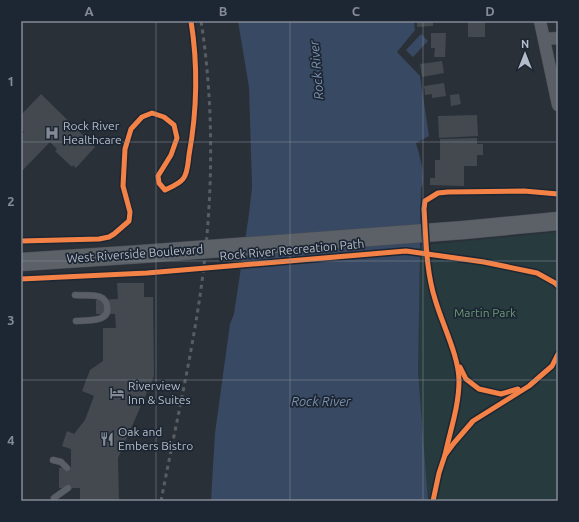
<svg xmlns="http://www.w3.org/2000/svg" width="579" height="522" font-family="Ubuntu,sans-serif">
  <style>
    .green { fill: #273a3e }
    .water { fill: #384963 }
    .building { fill: #444950 }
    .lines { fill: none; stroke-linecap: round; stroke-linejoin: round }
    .lane-casing { stroke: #484c53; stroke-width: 7 }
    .street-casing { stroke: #484c53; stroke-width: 13 }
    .primary-casing { stroke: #484c55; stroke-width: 19 }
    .lane { stroke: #5a5e66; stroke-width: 6 }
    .street { stroke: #5a5e66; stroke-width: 12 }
    .primary { stroke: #5c6168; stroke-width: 18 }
    .rail { stroke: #595d64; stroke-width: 3; stroke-dasharray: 4 4; stroke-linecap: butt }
    .primary-bridge-casing { stroke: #484c55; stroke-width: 19; stroke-linecap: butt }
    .primary-bridge { stroke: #5c6168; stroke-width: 18 }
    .cycleway-casing { stroke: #1d2633; stroke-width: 8 }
    .cycleway { stroke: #f48246; stroke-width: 5 }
    .grid { fill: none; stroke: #848b96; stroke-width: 1; stroke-opacity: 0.55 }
    .labels { text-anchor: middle; stroke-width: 3.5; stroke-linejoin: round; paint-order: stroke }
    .poi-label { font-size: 12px; fill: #b4bcc9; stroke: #1d2633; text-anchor: start }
    .street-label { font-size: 12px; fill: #b4bcc9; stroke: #1d2633 }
    .park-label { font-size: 12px; fill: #6b9a76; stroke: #1d2633 }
    .water-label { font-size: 13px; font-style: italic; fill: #7c92b1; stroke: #1d2633 }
    .neatline { fill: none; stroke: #848b96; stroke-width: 1.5 }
    .grid-label { font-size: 13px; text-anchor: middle; font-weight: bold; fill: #848b96 }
  </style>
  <rect width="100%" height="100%" fill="#2a3038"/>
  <path class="green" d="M558 232V501H423L418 449 415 246Z"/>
  <g class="water">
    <path d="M238 21H414L415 30 397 52 420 76 429 136 416 143C419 154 427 179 421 188L418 372 428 501H211L215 433 230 324 234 314 249 214 252 187 249 87Z"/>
    <path d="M421 34 428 41 413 57 406 50Z"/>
  </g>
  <g class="building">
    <path d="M417 21H433V26L417 27Z"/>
    <rect x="468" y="21" width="17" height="16"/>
    <path d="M431 33H446L445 57H434L435 48H431Z"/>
    <path d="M442 61 444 73 422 77 420 64Z"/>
    <path d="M444 83 446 96 432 98V94L425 95 424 86Z"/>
    <path d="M41 94 95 147 76 168 73 165 72 167 55 151 57 149 50 142 21 172V135L24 132 21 129V115Z"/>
    <path d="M459 94 461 104 451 106 450 95Z"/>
    <path d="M477 115 478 136 439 138 438 116Z"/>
    <path d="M477 138V144H483V155H477V166H464V186L430 185V178H435V160H440V139Z"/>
    <path d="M117 283H144V297H153L154 376 118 458 119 501H80V488H59V468H71V449L62 446 67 431 74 434 85 420 94 396 82 391 90 370 103 361V328H116L115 314H96V300L118 299Z"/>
  </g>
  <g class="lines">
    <defs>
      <g id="lane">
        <path d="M75 295C82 296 93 294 100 297 104 298 107 303 107 306 111 323 85 320 76 321"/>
        <path d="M53 460 61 462 67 468"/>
        <path d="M54 498 68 488"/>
      </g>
      <g id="street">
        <path d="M540 21 558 105"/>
        <path d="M545 39 558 38"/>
      </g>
      <g id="primary">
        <path d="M464 230 558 221"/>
        <path d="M21 262 142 254"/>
      </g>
    </defs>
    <use href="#lane" class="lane-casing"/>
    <use href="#street" class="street-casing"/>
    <use href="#primary" class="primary-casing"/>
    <use href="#lane" class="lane"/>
    <use href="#street" class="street"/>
    <use href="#primary" class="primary"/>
    <path class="rail" d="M161 501C174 433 190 364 200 296 213 206 215 110 201 21"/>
    <defs>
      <path id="primary-bridge" d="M142 254 464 230"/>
    </defs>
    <use href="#primary-bridge" class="primary-bridge-casing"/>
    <use href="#primary-bridge" class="primary-bridge"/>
    <defs>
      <g id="cycleway">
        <path d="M21 241 99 239 109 237 114 234 129 221 130 212 123 186 125 149 131 129 142 117 152 113 164 117 174 125 177 138 171 155 158 176 159 183 165 190C171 187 179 184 183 179 188 173 188 162 189 155 197 111 198 65 191 21"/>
        <path d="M21 279 147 273 406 251 484 262 537 273 555 283 558 286"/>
        <path d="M460 367 466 379 479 389 501 394 518 389"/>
        <path d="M445 455C450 431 459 406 459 381 459 356 442 324 435 299 426 271 426 238 424 209L425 201 438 193 448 192 524 191 558 194"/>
        <path d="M433 501 439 473 445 455 454 443 473 421 529 386 552 366 558 354"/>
      </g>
    </defs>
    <use href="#cycleway" class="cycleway-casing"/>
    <use href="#cycleway" class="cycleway"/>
  </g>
  <path class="grid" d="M156 21V501M290 21V501M423 21V501M21 142H558M21 261H558M21 380H558"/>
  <defs>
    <symbol id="hospital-bare" viewBox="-9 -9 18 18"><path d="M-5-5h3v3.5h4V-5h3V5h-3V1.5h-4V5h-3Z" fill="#848b96" stroke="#1d2633" stroke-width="2.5" paint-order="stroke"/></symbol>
    <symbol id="hotel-bare" viewBox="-9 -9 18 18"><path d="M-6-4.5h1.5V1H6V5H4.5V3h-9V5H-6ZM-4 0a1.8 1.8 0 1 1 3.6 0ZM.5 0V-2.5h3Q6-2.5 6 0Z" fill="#848b96" stroke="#1d2633" stroke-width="2.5" paint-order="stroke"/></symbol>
    <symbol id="restaurant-bare" viewBox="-9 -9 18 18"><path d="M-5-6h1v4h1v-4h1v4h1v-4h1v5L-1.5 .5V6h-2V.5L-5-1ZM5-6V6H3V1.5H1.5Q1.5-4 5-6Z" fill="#848b96" stroke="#1d2633" stroke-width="2.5" paint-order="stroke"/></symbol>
  </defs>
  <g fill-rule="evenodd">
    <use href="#hospital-bare" x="42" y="123" width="20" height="20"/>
    <use href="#hotel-bare" x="107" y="383" width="20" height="20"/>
    <use href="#restaurant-bare" x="97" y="429" width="20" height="20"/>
  </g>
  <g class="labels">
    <g class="poi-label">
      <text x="63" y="130">Rock River<tspan x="63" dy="14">Healthcare</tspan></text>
      <text x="128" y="390">Riverview<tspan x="128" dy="14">Inn &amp; Suites</tspan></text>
      <text x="118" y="436">Oak and<tspan x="118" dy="14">Embers Bistro</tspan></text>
    </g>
    <g class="street-label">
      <text transform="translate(292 250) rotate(-5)" y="4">Rock River Recreation Path</text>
      <text transform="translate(135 254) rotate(-4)" y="4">West Riverside Boulevard</text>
    </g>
    <g class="park-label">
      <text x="485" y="317">Martin Park</text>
    </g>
    <g class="water-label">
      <text transform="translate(316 70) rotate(-95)" y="5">Rock River</text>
      <text x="321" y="406">Rock River</text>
    </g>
  </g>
  <rect width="579" height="522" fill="none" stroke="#1d2633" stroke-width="44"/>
  <g transform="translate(525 54)" stroke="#1d2633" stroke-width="3" paint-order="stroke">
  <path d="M0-3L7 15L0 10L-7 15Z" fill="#b4bcc9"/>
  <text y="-6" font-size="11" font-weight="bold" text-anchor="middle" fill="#b4bcc9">N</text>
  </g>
  <rect x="22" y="22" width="535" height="478" class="neatline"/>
  <g class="grid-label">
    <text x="89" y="16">A</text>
    <text x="223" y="16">B</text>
    <text x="356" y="16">C</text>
    <text x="490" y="16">D</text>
    <text x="11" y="86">1</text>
    <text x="11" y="206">2</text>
    <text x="11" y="325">3</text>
    <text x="11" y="445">4</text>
  </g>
</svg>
